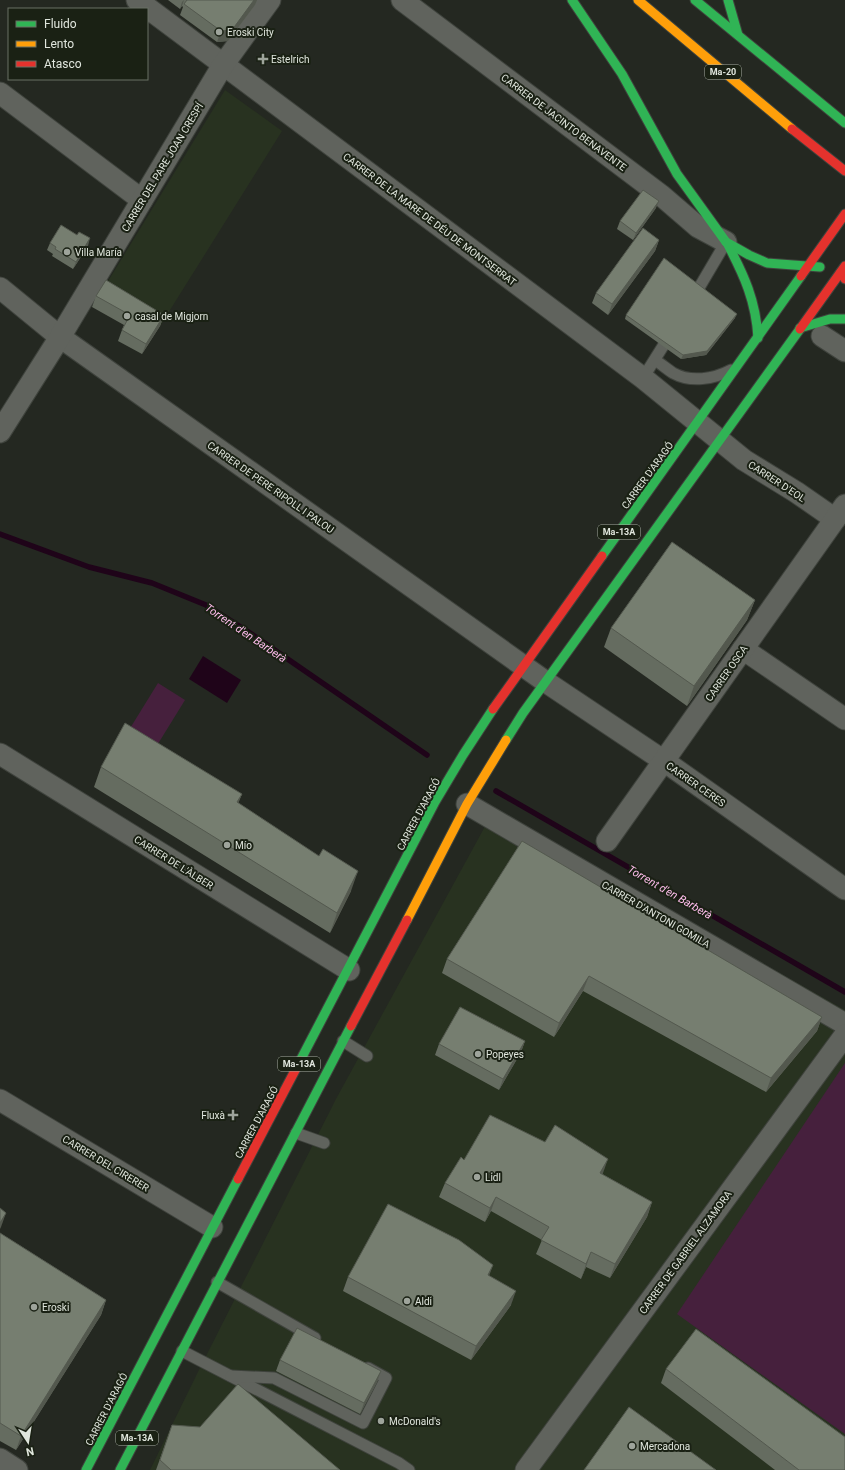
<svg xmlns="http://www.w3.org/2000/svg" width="845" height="1470" font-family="Roboto,sans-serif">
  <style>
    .built { fill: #283220 }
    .green { fill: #46203d }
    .water { fill: #1f0419 }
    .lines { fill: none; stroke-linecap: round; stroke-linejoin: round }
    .stream { stroke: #1f0419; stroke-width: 5.5 }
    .lane-casing { stroke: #3f433d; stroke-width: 13 }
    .street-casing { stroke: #3f433d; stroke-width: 23 }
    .fast-casing { stroke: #3f433d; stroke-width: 11 }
    .slow-casing { stroke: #3f433d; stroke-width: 11 }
    .jam-casing { stroke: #3f433d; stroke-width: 11 }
    .lane { stroke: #60635d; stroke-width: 11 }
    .street { stroke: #60635d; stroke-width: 21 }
    .fast { stroke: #30b455; stroke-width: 9 }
    .slow { stroke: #ff9f0a; stroke-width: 9 }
    .jam { stroke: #e5322d; stroke-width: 9 }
    .wall { fill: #656c60 }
    .shaded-wall { fill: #53584e }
    .building { fill: #767e70; stroke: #53584e }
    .poi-dot { fill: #9ea49b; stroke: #1a2114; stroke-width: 1.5 }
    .labels { text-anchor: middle; stroke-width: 4; stroke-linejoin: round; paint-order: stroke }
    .shield { fill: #1a2114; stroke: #a5aba1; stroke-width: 1 }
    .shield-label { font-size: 9px; font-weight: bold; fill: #e0e6dd }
    .poi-label { font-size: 10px; fill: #e0e6dd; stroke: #1a2114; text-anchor: start }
    .street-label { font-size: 10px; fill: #e0e6dd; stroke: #1a2114 }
    .water-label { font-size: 11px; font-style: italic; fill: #febdec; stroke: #1a2114 }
  </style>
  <rect width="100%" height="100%" fill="#242821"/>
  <g class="built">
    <path d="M225 90 282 131 160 326 102 291Z"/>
    <path d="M494 810 845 1010V1470H150L197 1374 336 1099Z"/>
  </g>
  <g class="green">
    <path d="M158 683 185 700 156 747 129 730Z"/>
    <path d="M845 1063V1434L677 1314Z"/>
  </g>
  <path class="water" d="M203 656 241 680 227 703 189 679Z"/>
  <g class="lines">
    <g class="stream">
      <path d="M0 534 89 567 152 583 206 605 247 631 427 755"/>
      <path d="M496 791 845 992"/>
    </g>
    <defs>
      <g id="lane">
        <path d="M693 298 726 242"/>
        <path d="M655 360C661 364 667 369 673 373 691 383 714 379 731 370"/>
        <path d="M643 378 670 335"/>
        <path d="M343 1041 367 1056"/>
        <path d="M296 1133 324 1143"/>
        <path d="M217 1282 315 1338"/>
        <path d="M182 1351 399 1463 409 1470"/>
        <path d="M231 1376 274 1378 363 1423 386 1378 368 1368"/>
      </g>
      <g id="street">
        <path d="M137 0 643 378 744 460 796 492 835 519"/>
        <path d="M402 0 662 196 698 227 726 242"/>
        <path d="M0 93 142 200"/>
        <path d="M0 288 60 337 546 682 664 761 845 889"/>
        <path d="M822 336 845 351"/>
        <path d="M0 432 60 337 223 65 270 0"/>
        <path d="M743 649 845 719"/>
        <path d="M0 754 349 970"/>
        <path d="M467 804 845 1024"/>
        <path d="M607 841 845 505"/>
        <path d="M0 1100 212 1227"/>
        <path d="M0 1459 17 1470"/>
        <path d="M526 1470 845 1035"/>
      </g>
      <g id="fast">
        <path d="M572 0 622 74 677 174 726 242"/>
        <path d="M695 0 845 123"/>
        <path d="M728 0 738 35"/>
        <path d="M726 242 749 255 767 263 820 267"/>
        <path d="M727 243C744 275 756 301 758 338"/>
        <path d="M800 328 830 319H845"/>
        <path d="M602 556 801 276"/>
        <path d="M506 740 523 713 800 329"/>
        <path d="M300 1061 435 802 463 755 493 709"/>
        <path d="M86 1470 238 1179"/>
        <path d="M120 1470 351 1026"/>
      </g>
      <g id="slow">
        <path d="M638 0 792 129"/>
        <path d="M407 920 467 804 506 740"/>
      </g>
      <g id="jam">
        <path d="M792 129 845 171"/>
        <path d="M841 272 845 279"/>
        <path d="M801 276 845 214"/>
        <path d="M800 329 845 266"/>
        <path d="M493 709 602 556"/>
        <path d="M351 1026 407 920"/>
        <path d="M238 1179 300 1061"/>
      </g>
    </defs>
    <use href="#lane" class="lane-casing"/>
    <use href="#street" class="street-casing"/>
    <use href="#fast" class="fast-casing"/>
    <use href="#slow" class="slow-casing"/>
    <use href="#jam" class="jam-casing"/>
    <use href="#lane" class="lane"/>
    <use href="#street" class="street"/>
    <use href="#fast" class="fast"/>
    <use href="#slow" class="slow"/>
    <use href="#jam" class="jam"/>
  </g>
  <g class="wall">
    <path d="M168 0H257L255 5 228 41 217 42 180 15 183 7 182 6 180 9Z"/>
    <path d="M656 208 633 240 617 229 620 221Z"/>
    <path d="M659 240 655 251 608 315 592 303 596 293Z"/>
    <path d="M50 243 88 246 73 269 52 256 53 254 47 250Z"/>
    <path d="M96 296 164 315 160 326 142 354 118 341 122 330 124 325 92 307Z"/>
    <path d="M626 315 735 318 706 355 681 359 625 319Z"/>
    <path d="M755 600 747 620 687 706 604 647 611 628Z"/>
    <path d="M101 767 242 794 238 803 351 891 330 933 94 787Z"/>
    <path d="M522 841 822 1017 817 1031 766 1092 583 991 554 1037 442 973 447 959Z"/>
    <path d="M525 1041 521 1052 499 1090 435 1055 439 1044Z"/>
    <path d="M464 1160 603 1173 602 1174 652 1202 647 1217 610 1278 586 1267 581 1279 536 1254 542 1240 491 1211 485 1222 439 1197 445 1183Z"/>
    <path d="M0 1233 106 1300 101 1315 16 1450 0 1441Z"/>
    <path d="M489 1276 511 1305 471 1360 343 1291 348 1277Z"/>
    <path d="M280 1360 381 1371 377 1382 360 1414 276 1371Z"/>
    <path d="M666 1369 845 1470H775L661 1383Z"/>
    <path d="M172 1425 340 1470H156Z"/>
  </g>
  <g class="shaded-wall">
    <path d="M184 0 182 6 180 9 182 2Z"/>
    <path d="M254 0H257L255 5 228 41 217 42 221 31Z"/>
    <path d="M659 201 656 208 633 240 636 233Z"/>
    <path d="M90 238 88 246 73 269 76 262Z"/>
    <path d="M659 240 655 251 608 315 612 304Z"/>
    <path d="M737 314 735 318 706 355 681 359 683 355Z"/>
    <path d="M164 315 160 326 142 354 146 344Z"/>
    <path d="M755 600 747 620 687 706 694 686Z"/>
    <path d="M242 794 234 814 237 802Z"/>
    <path d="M358 871 351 891 330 933 337 913Z"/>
    <path d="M589 976 583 991 554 1037 559 1023Z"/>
    <path d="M822 1017 817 1031 766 1092 771 1078Z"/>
    <path d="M525 1041 521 1052 499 1090 503 1079Z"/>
    <path d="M608 1159 603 1173 595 1187 600 1173Z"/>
    <path d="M496 1197 491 1211 485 1222 490 1208Z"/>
    <path d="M652 1202 647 1217 610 1278 615 1264Z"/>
    <path d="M6 1213 1 1227 0 1229V1223Z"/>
    <path d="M591 1252 586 1267 581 1279 586 1264Z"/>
    <path d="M493 1265 488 1279V1275Z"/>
    <path d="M516 1291 511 1305 471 1360 476 1346Z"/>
    <path d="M106 1300 101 1315 16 1450 21 1436Z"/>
    <path d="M381 1371 377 1382 360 1414 364 1403Z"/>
  </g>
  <g class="building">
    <path d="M187 0H254L232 30 221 31 184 4Z"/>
    <path d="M643 190 659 201 636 233 620 221Z"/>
    <path d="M61 225 77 235 79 232 90 238 76 262 55 249 56 247 50 243Z"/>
    <path d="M643 228 659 240 612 304 596 293Z"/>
    <path d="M664 258 737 314 707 351 683 355 626 315Z"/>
    <path d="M106 280 164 315 146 344 122 330 130 315 96 296Z"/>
    <path d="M672 542 755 600 694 686 611 628Z"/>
    <path d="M125 723 242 794 237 802 319 856 323 849 358 871 337 913 101 767Z"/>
    <path d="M522 841 822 1017 771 1078 589 976 559 1023 447 959Z"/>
    <path d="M460 1007 525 1041 503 1079 439 1044Z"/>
    <path d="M490 1115 545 1142 555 1125 608 1159 600 1173 652 1202 615 1264 591 1252 586 1264 541 1240 549 1227 496 1197 490 1208 445 1183 461 1157 464 1160Z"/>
    <path d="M388 1204 459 1240 493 1265 488 1275 516 1291 476 1346 348 1277Z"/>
    <path d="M0 1208 6 1213 0 1223Z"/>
    <path d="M0 1233 106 1300 21 1436 0 1423Z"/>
    <path d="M297 1328 381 1371 364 1403 280 1360Z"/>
    <path d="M696 1329 845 1437V1470H799L666 1369Z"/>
    <path d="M238 1384 340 1470H171L160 1460 172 1425 200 1427Z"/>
    <path d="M629 1407 716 1470H584Z"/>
  </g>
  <g class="poi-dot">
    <circle cx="219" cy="32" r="4"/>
    <path d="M261 53h4v4h4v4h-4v4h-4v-4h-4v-4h4z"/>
    <circle cx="67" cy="252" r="4"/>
    <circle cx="127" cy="316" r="4"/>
    <circle cx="227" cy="845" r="4"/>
    <circle cx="478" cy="1054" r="4"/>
    <path d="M231 1109h4v4h4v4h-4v4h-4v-4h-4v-4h4z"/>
    <circle cx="477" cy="1177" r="4"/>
    <circle cx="407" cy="1301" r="4"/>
    <circle cx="34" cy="1307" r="4"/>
    <circle cx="381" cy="1421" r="4"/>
    <circle cx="632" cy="1446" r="4"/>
  </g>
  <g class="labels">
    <g class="shield">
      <rect x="705" y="65" width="36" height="14" rx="3"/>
      <rect x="598" y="525" width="42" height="14" rx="3"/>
      <rect x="278" y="1057" width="42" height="14" rx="3"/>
      <rect x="116" y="1431" width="42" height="14" rx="3"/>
    </g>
    <g class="shield-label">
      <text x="723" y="75">Ma-20</text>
      <text x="619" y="535">Ma-13A</text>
      <text x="299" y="1067">Ma-13A</text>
      <text x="137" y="1441">Ma-13A</text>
    </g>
    <g class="poi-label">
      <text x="227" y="36">Eroski City</text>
      <text x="271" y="63">Estelrich</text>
      <text x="75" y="256">Villa María</text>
      <text x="135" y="320">casal de Migjorn</text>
      <text x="235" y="849">Mío</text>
      <text x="486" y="1058">Popeyes</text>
      <text x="225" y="1119" text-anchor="end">Fluxà</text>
      <text x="485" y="1181">Lidl</text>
      <text x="415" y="1305">Aldi</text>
      <text x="42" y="1311">Eroski</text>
      <text x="389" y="1425">McDonald's</text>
      <text x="640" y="1450">Mercadona</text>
    </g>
    <g class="street-label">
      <text transform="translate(564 122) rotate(37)" y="4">CARRER DE JACINTO BENAVENTE</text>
      <text transform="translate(162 167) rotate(-59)" y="4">CARRER DEL PARE JOAN CRESPÍ</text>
      <text transform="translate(430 219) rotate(37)" y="4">CARRER DE LA MARE DE DÉU DE MONTSERRAT</text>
      <text transform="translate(647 475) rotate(-54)" y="4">CARRER D'ARAGÓ</text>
      <text transform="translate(777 481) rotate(33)" y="4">CARRER D'EOL</text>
      <text transform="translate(271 487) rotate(35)" y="4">CARRER DE PERE RIPOLL I PALOU</text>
      <text transform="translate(726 673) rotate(-55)" y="4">CARRER OSCA</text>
      <text transform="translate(696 784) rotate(35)" y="4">CARRER CERES</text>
      <text transform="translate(418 814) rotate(-62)" y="4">CARRER D'ARAGÓ</text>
      <text transform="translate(174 862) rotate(32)" y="4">CARRER DE L'ÀLBER</text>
      <text transform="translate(656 914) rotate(30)" y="4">CARRER D'ANTONI GOMILA</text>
      <text transform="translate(256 1122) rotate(-62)" y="4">CARRER D'ARAGÓ</text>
      <text transform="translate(106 1163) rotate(31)" y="4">CARRER DEL CIRERER</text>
      <text transform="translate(685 1252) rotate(-54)" y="4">CARRER DE GABRIEL ALZAMORA</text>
      <text transform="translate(106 1409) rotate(-63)" y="4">CARRER D'ARAGÓ</text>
    </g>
    <g class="water-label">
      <text transform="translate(246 633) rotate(34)" y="4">Torrent d'en Barberà</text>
      <text transform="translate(670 892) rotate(30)" y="4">Torrent d'en Barberà</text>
    </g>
  </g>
  <rect x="8" y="8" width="140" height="72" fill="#1a2114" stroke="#697064"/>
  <rect x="16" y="21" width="20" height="6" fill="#30b455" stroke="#697064"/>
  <text x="44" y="28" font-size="12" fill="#e0e6dd">Fluido</text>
  <rect x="16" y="41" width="20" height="6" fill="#ff9f0a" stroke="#697064"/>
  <text x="44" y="48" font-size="12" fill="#e0e6dd">Lento</text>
  <rect x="16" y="61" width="20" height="6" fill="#e5322d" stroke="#697064"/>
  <text x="44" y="68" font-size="12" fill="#e0e6dd">Atasco</text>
  <g transform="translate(28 1442) rotate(168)" stroke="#1a2114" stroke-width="3" paint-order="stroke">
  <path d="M0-3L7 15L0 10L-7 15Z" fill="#e0e6dd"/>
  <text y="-6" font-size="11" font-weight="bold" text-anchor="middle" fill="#e0e6dd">N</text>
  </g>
</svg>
